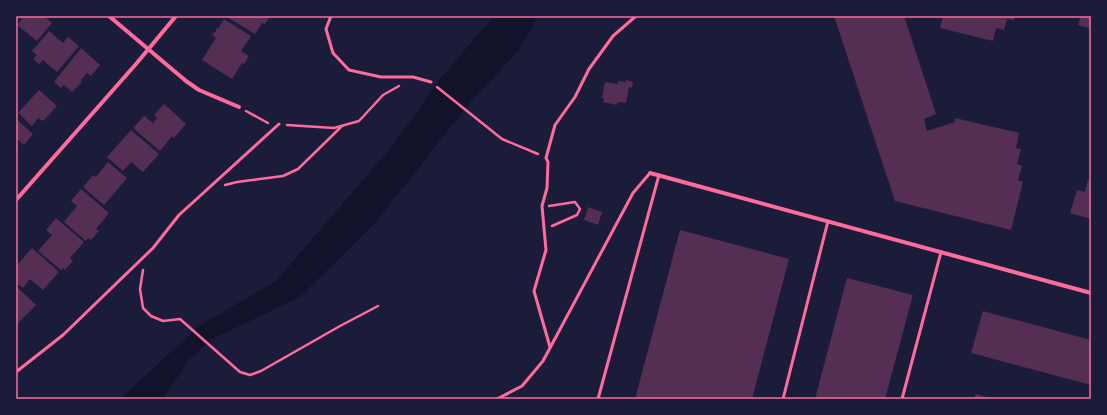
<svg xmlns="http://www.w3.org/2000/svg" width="1107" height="415" font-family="'Public Sans',sans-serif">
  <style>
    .water { fill: #12122b }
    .building { fill: #542f53 }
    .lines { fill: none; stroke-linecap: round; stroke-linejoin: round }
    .path { stroke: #ff6b9d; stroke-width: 2.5 }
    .service { stroke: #ff6b9d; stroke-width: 3 }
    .minor { stroke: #ff6b9d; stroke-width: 4 }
    .neatline { fill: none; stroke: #ff6b9d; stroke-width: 1.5 }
  </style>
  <rect width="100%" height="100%" fill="#1b1b3a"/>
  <path class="water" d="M494 16H538L518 51 468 105 376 222 300 297 210 340 190 359 162 399H120L199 326 276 281 394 144 440 79Z"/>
  <g class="building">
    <path d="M18 16H44L52 23 37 41 17 25 22 19Z"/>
    <path d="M228 16H270L265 24 262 23 255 34 227 17Z"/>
    <path d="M834 16H904L936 114 924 119 927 131 955 122V118L1019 133 1016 148 1021 149 1017 164 1022 166 1018 180 1023 182 1011 230 895 201Z"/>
    <path d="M943 16H1015L1014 20 1007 19 1004 30 996 28 993 41 940 28Z"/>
    <path d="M1081 16H1091V29L1078 25Z"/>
    <path d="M224 19 251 36 241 51 249 56 244 64 242 63 232 79 202 60 216 38 212 35 216 31V28L218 29Z"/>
    <path d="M49 31 63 43 68 37 79 46 57 72 43 60 39 64 33 59 37 55 32 51Z"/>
    <path d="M81 48 100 65 91 76 87 73 81 80 82 82 72 92 64 85 61 88 54 82Z"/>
    <path d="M626 80 633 82 632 88 629 87 626 103 618 102 617 105 603 102 604 98H602L605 82 618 84V81L626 82Z"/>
    <path d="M39 90 57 106 43 121 38 118 32 126 18 113Z"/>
    <path d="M164 104 186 124 174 138 172 136 160 151 133 128 144 116 153 123 157 118 154 115Z"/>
    <path d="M16 119 33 134 24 145 18 140 16 142Z"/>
    <path d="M131 130 159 154 143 172 131 162 123 171 107 157Z"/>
    <path d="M108 162 127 178 104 205 83 187 93 175 96 177Z"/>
    <path d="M1088 180 1091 181V219L1070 213 1077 190 1085 192Z"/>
    <path d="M81 189 109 213 96 229 99 231 91 240 88 238 86 241 64 222 77 206 71 201Z"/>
    <path d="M588 207 602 212 598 225 584 220Z"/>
    <path d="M56 218 84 242 70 258 73 261 65 270 63 268 61 270 38 251 52 235 46 230Z"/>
    <path d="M680 230 789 259 752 399H635Z"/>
    <path d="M32 248 59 272 43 290 30 279 23 288 16 283V266Z"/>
    <path d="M847 278 913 295 885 399H815Z"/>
    <path d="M16 286 36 305 16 325Z"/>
    <path d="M983 311 1091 340V385L971 353Z"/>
    <path d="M976 394 993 399H974Z"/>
  </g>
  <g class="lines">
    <g class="path">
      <path d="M437 87 502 139 538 154"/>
      <path d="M246 111 268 123"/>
      <path d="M287 125 334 128 359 121 383 95 399 86"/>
      <path d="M225 185 237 182 283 176 298 169 342 126"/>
      <path d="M549 206 575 202 580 209 577 215 552 226"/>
      <path d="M143 270 140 289 143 308 151 316 163 321 180 319 240 372 250 375 261 371 340 326 378 306"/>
    </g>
    <g class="service">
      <path d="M331 16 326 29 333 53 349 70 381 77H413L431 82"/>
      <path d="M550 347 534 291 546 250 542 206 547 188 548 162 546 158 555 125 575 97 589 69 613 36 636 16"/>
      <path d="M16 372 63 335 153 248 179 215 279 124"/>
      <path d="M497 399 522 386 543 361 633 193 650 173"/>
      <path d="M598 399 659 175"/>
      <path d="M783 399 828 221"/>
      <path d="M902 399 941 252"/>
    </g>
    <g class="minor">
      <path d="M109 16 186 81 199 90 239 107"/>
      <path d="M650 173 1091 293"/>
      <path d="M16 200 136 64 176 16"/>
    </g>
  </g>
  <rect width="1107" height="415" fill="none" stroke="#1b1b3a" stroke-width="34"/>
  <rect x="17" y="17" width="1073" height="381" class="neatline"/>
</svg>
